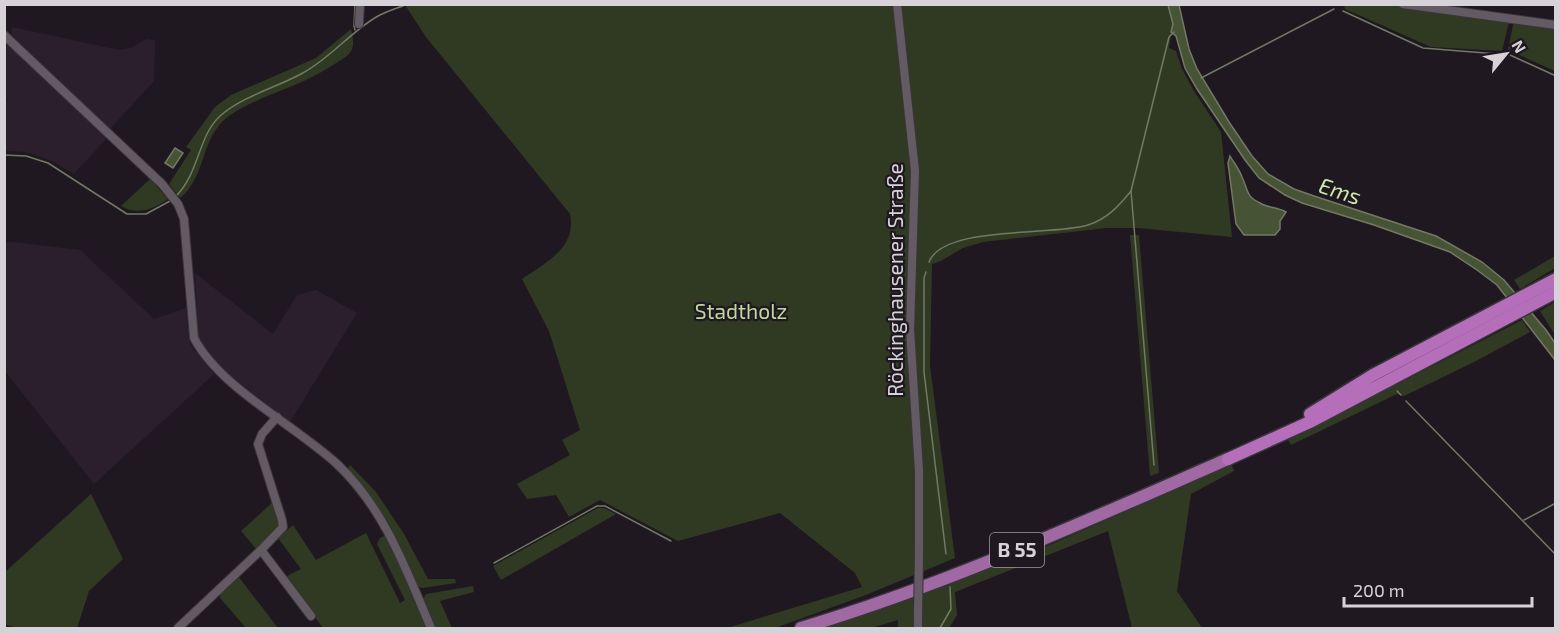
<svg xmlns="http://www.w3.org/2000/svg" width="1560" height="633" font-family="'Exo 2',sans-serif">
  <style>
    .built { fill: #2b1f2c }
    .green { fill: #303a23 }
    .water { fill: #465334; stroke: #727965; stroke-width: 1.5 }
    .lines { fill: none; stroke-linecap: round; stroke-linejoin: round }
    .stream { stroke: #727965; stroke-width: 1.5 }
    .minor-casing { stroke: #3a353b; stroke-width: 10 }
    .primary-casing { stroke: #3a353b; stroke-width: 15 }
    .trunk-casing { stroke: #3a353b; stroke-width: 15 }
    .minor { stroke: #635a64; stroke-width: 8 }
    .primary { stroke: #a069a4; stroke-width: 12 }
    .trunk { stroke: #b46eba; stroke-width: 12 }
    .minor-bridge-casing { stroke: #3a353b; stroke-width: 10; stroke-linecap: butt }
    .minor-bridge { stroke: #635a64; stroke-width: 8 }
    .labels { text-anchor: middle; stroke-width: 4.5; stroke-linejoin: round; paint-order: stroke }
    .shield { fill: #1f1820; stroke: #a09aa1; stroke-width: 1.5 }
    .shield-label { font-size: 20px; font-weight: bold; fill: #d7d2d8 }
    .street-label { font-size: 21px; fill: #d7d2d8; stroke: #1f1820 }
    .park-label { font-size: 21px; fill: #c0d9a0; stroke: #1f1820 }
    .water-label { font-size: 22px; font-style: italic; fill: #cde7ad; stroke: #1f1820 }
  </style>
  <rect width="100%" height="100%" fill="#1f1820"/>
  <g class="built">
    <path d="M12 27 119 50 131 48 147 39 155 40 154 81 110 129 11 35Z"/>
    <path d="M5 40 107 138 74 174 50 160 26 152 5 151 4 111 7 99 5 98Z"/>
    <path d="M14 242 80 250 154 319 186 308 189 341 193 349 214 374 94 484 5 371 4 243Z"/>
    <path d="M195 273 273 334 297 295 316 290 357 313 290 422 223 370 204 347 198 336Z"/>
  </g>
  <g class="green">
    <path d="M405 5H1168L1173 24 1169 48 1176 51 1182 69 1194 91 1221 132 1232 237 1138 228H1107L983 242 963 248 941 261 932 264 930 366 955 558 866 595 775 628H727L862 587 855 573 780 513 678 541 600 500 569 517 556 495 527 499 517 484 570 455 562 440 580 430 549 331 522 279C545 263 577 248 570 214L426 37Z"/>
    <path d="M1344 5H1396L1509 22 1502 51 1431 47 1345 9Z"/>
    <path d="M1517 22 1555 27V71L1508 50 1513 25Z"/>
    <path d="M351 29C353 39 356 48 347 56 336 63 324 71 312 77 287 90 241 103 222 122 201 144 204 179 180 198L169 184 191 150 186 147 215 107 231 95 316 58Z"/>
    <path d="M150 179 168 199C153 209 138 216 121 206Z"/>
    <path d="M1130 235H1139L1159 473 1150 476Z"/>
    <path d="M1555 256V268L1520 289 1514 280Z"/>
    <path d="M1555 302V335L1540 311Z"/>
    <path d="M1522 320 1530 332 1474 362 1404 396 1397 394 1291 445 1288 440Z"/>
    <path d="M350 465 376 492 404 534 428 579H455L456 583 422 588 417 586 389 524 371 496 347 469Z"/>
    <path d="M1232 465 1234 471 1191 494 1177 591 1202 628H1132L1108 531 955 592 957 615 949 628H922L923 593 1052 544Z"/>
    <path d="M91 494 123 559 89 591 77 628H20L5 625V572Z"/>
    <path d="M273 502 280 526 257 550 241 531Z"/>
    <path d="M598 508H604L616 514 501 580 493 566Z"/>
    <path d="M293 525 316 560 366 533 400 603 405 600 377 544 380 538 386 535 427 628H323L285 577 301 569 278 538Z"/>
    <path d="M238 576 278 628H246L220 598 221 592Z"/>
    <path d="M473 586 474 592 440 601 452 628H435L423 600 426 594Z"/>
    <path d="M913 597V628H898V620L871 628H823Z"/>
  </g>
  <g class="water">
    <path d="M1168 5H1179L1189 49 1197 69 1229 122 1252 156 1268 174 1294 189 1314 196 1436 236 1482 262 1504 280 1546 330 1555 343V360L1497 285 1477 270 1450 252 1374 225 1302 203 1285 195 1259 178 1245 160 1197 89 1185 68 1176 36 1171 32 1173 24Z"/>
    <path d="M175 148 183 153 173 168 165 163Z"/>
    <path d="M1230 156C1234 163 1239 169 1242 177 1248 189 1245 196 1260 203 1268 208 1277 207 1286 212L1280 221V229L1275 235H1244L1236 224 1228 163Z"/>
  </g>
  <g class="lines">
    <g class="stream">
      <path d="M355 4 354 26 355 30"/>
      <path d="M1343 11 1423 48 1510 55 1556 76"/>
      <path d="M1201 78 1334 9"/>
      <path d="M4 155 26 156 48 163 127 214H146L170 201"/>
      <path d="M176 196C199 174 198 136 220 116 243 96 275 88 301 74 330 59 350 32 378 16 387 11 398 8 408 4"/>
      <path d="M929 262C943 225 1055 236 1088 225 1107 219 1119 206 1131 191"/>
      <path d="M926 272 924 278V372L946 554"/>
      <path d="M1397 391 1401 395"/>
      <path d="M1406 401 1556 555"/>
      <path d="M1154 465 1131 191 1169 37 1174 32"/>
      <path d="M1524 520 1556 503"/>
      <path d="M494 563 597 506H605L671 541"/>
      <path d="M940 628 951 609 950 587"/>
    </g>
    <defs>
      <g id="minor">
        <path d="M897 4 915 171 910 329 919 471V555"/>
        <path d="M1403 4 1556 25"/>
        <path d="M359 24 360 4"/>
        <path d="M4 35 162 184 178 204 184 219 194 338C220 388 295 425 337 464 385 509 406 570 431 628"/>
        <path d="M261 550 311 616"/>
        <path d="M178 628 261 550 283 527 282 520 258 444 262 434 277 417"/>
        <path d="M918 628V613"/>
      </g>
      <path id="primary" d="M801 628C948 584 1088 520 1228 459"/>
      <g id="trunk">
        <path d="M1310 414 1373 375 1556 279"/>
        <path d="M1228 459 1312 421 1556 292"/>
      </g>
    </defs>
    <use href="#minor" class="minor-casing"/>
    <use href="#primary" class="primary-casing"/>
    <use href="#trunk" class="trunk-casing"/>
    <use href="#minor" class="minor"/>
    <use href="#primary" class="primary"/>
    <use href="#trunk" class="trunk"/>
    <defs>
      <path id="minor-bridge" d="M918 613 919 555"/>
    </defs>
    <use href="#minor-bridge" class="minor-bridge-casing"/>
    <use href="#minor-bridge" class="minor-bridge"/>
  </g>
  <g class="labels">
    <rect class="shield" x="990" y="533" width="54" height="34" rx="4.5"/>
    <g class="shield-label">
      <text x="1017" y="557">B 55</text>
    </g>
    <g class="street-label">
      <text transform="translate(896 280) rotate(-90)" y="7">Röckinghausener Straße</text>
    </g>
    <g class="park-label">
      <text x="741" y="319">Stadtholz</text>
    </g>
    <g class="water-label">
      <text transform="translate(1340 191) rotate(18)" y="8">Ems</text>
    </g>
  </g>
  <rect width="1560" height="633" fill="none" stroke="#d7d2d8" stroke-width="12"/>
  <g transform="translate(1506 54) rotate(60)" stroke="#1f1820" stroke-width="4.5" paint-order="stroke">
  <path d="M0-4.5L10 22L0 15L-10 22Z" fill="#d7d2d8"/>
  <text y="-9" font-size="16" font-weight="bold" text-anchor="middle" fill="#d7d2d8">N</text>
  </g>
  <path d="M1344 597v9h188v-9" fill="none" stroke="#d7d2d8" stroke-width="3"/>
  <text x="1353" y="597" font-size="18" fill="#d7d2d8" stroke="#1f1820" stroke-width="4.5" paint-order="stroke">200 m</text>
</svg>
